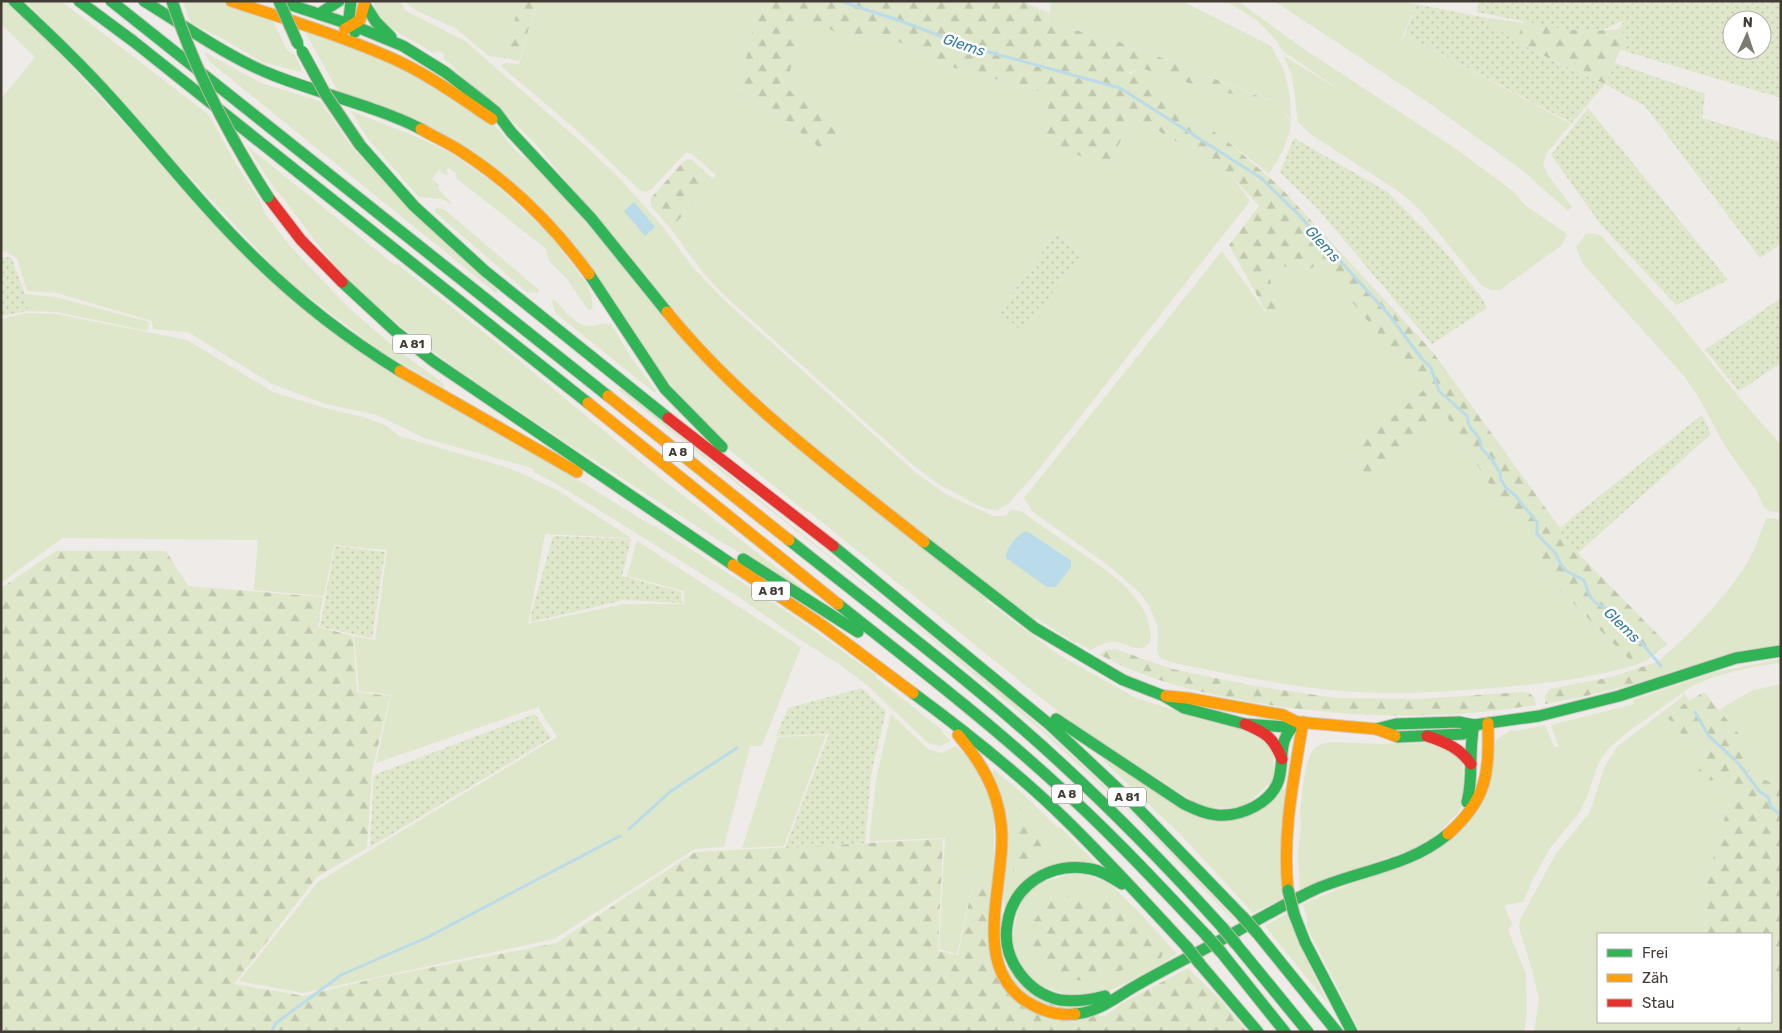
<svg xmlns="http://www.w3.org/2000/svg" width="1782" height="1033" font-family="Rubik,sans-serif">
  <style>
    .grass { fill: #dee7c9; fill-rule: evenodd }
    .forest { fill: url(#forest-firs) }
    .garden { fill: url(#garden-dots); fill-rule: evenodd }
    .water { fill: #badbea }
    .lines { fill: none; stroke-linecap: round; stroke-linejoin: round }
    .stream { stroke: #badbea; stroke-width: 3 }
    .fast-casing { stroke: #cfcac2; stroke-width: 13 }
    .slow-casing { stroke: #cfcac2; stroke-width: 13 }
    .jam-casing { stroke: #cfcac2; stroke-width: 13 }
    .fast { stroke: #30b455; stroke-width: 11 }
    .slow { stroke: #ff9f0a; stroke-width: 11 }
    .jam { stroke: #e5322d; stroke-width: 11 }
    .fast-bridge-casing { stroke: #c4b6a4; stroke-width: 13; stroke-linecap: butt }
    .fast-bridge { stroke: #30b455; stroke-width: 11 }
    .labels { text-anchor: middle; stroke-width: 5; stroke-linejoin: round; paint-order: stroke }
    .shield { fill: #fff; stroke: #7b7672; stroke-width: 1 }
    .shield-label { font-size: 12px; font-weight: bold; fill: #433c35 }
    .water-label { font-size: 15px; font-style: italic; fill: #347aa0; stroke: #fff }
  </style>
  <defs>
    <pattern id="forest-firs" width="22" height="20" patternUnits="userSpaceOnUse" patternTransform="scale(1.25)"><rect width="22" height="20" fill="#dee7c9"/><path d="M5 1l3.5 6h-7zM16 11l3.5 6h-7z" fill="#c0c7ad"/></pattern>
    <pattern id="garden-dots" width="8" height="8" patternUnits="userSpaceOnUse" patternTransform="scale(1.25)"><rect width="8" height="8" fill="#dee7c9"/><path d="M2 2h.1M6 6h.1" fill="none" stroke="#c0c7ad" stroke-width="1.8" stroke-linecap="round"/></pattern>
  </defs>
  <rect width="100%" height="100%" fill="#eeebe8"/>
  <g class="grass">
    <path d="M1 1H6L51 44 259 270 572 476 654 527 655 526 789 613 876 675 875 677 942 730 941 731 951 741 940 746 928 743 867 685 839 664 791 634 739 597 557 484 534 472 532 468 424 438 377 415 326 404 272 384 188 332 153 329 152 321 57 293 27 291 17 258 5 251 1 252V99L35 57 1 24Z"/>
    <path d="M26 1H61L209 115 236 164 260 201 264 212 290 246 349 308 400 352 443 383 444 388 380 350 286 280Z"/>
    <path d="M183 1H218L273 21 287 50 295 55 302 70 300 72 263 62 218 36 191 24Z"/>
    <path d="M374 1H400L405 10 412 14 465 41 588 148 618 177 660 223 691 265 722 298 916 473 947 495 993 516H1005L1012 510 1021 511C1036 522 1052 533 1068 544 1097 564 1145 591 1150 630 1151 635 1152 641 1148 644 1139 654 1126 643 1116 642 1107 641 1098 646 1091 650L1077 642 1075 643 1036 618 1034 620 992 590 773 415 692 333 535 143 508 117 467 82 451 64 444 59V54L439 51 434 53 388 27 372 8 375 7ZM1027 531 1068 557 1050 588 1007 558Z"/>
    <path d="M406 1H520L504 58 489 56 455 28 417 11 410 6Z"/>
    <path d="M537 1H759L738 95 769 107 827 154 840 128 786 88 803 17 844 34 891 38 951 67 1052 94 1106 168 1134 116 1231 175 1250 201 1035 474 1008 504 997 510 987 509 975 504 937 483 913 465 725 296 704 274 671 229 716 175 691 153H685L652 189 646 192 640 190 573 127 503 68 502 65 505 63 519 64ZM1056 233 1082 254 1023 331 999 312Z"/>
    <path d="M1051 1H1182L1271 46 1284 70 1290 98 1291 120 1281 109 1291 122C1289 142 1279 158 1269 174L1226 140 1129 75 1140 68 1208 89 1272 101 1127 44 1048 23Z"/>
    <path d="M1225 1H1238L1298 45 1456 149 1513 191 1525 205 1567 234 1562 245 1500 290H1492L1482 286 1420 210 1401 193 1312 135 1298 122 1294 90 1291 73 1284 56 1341 91 1283 51 1276 40 1257 20Z"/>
    <path d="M1274 1H1404L1416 4 1401 41 1405 35 1571 124 1546 154 1543 165 1550 178 1572 207 1568 211 1522 170 1426 101Z"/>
    <path d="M1481 17 1525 23 1516 43 1485 22Z"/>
    <path d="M304 30 407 68 486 118 500 131 507 141 520 155 532 162 557 188 682 337 987 599 986 601 1059 655 1136 698 1180 712 1245 728 1273 747 1274 779 1243 808 1203 807 1091 736 1056 710 808 511 806 512 733 453 700 422 515 185 339 93Z"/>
    <path d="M204 52 261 83 320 101 353 149 498 291 496 293 210 62Z"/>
    <path d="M351 111 417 137 449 152 494 183 550 235 588 285C589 294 594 300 592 309L588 310 567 279 549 261 546 249 455 177 457 174 449 168 446 171 448 173 447 176 439 170 432 179 439 185 438 188 453 205 442 199 419 197 368 139Z"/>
    <path d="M246 145 395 265 397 264 516 358 662 479 812 595 718 540 600 464 553 431 595 462C512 406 423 352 351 282 325 257 305 227 284 199L276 191Z"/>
    <path d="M437 208 444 209 539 290 537 293 527 292 435 212V209Z"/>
    <path d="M1593 233 1601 236 1674 316 1737 395 1781 445V513L1769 511 1764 507 1756 490 1725 446 1699 398 1684 376 1583 264 1576 247 1586 234Z"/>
    <path d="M1222 251 1269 317 1277 313 1269 273 1282 265 1297 272 1321 265 1426 389 1356 448 1366 486 1444 412 1495 493 1537 544 1547 577 1635 665C1584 680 1532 685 1479 689 1430 693 1380 695 1331 690 1279 685 1226 673 1174 663L1160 658 1157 651 1158 637 1157 624 1149 606 1140 593 1108 565 1033 512 1024 498Z"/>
    <path d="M25 294 55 297 150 322 147 331 57 312 28 311Z"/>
    <path d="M554 300C564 308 574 325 588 326 597 327 599 322 611 324L632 359 656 391 655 393 558 315 555 312 552 301Z"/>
    <path d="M28 313 56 314 187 340 273 392 321 407 363 417 387 426 399 436 509 468 557 490 631 538 545 534 528 624 625 604H684V591L627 576 637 541 801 647 762 746H750L724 847 695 849 554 939 303 993 239 981 318 882 557 737 538 707 376 763 391 695 359 691 354 636 375 640 387 550 334 545 324 596 254 590 258 540 62 538 1 583V319Z"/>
    <path d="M620 388 1012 702C1090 770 1164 843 1234 919L1233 920 1137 819 1042 731 906 618 619 390Z"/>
    <path d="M1766 518 1781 519V645L1742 650 1667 673 1657 662C1689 636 1721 602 1744 568 1754 554 1760 534 1766 518Z"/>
    <path d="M1781 659V663C1751 666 1719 674 1692 686L1625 734 1607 750 1598 764 1587 797 1579 813 1550 848 1533 879 1523 902 1504 905 1512 924 1508 930 1526 974 1527 1012 1524 1032H1360L1311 935 1306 923 1308 921 1303 904 1447 844 1497 739 1512 730 1513 731 1521 730 1545 725 1554 747H1559L1551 725 1634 704 1633 700 1716 672Z"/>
    <path d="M1781 684V791L1774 784 1750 773 1743 739 1719 710 1751 691Z"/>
    <path d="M1684 693 1689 700 1668 718 1683 736 1703 740 1706 766 1692 775 1724 779 1731 796 1705 887 1707 934H1598V1022H1718L1721 1032H1534L1539 1000 1533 973 1520 931 1519 925 1521 918 1557 852 1590 812 1605 766 1617 747 1682 697Z"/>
    <path d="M891 714 929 750 942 753 956 746 972 761 994 809V880L975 873 957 954 939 949 945 838 869 841 877 775Z"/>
    <path d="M826 735 784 846 742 848 778 737Z"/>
    <path d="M1332 742 1381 744 1435 743 1463 761 1464 801 1459 812 1426 844 1300 889 1298 857 1301 819 1300 818C1301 803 1304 759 1314 749 1319 744 1325 743 1332 742Z"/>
    <path d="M1101 758 1211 819 1288 787 1282 899 1253 913 1180 834Z"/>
    <path d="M993 769 1021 792 1058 828 1060 827 1098 866 1088 863 1013 894 1010 977Z"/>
    <path d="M1078 872 1110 884 1138 911 1177 954C1155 967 1106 998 1082 997 1071 997 1045 987 1033 983L1011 945 1020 901 1036 884Z"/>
    <path d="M1286 914 1328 1004 1265 926Z"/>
    <path d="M1781 981V1032H1753L1754 1022H1771V993Z"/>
  </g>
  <g class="forest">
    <path d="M520 1H537L519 61 504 58Z"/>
    <path d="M759 1H1021L1049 13 1048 23 1127 44 1276 103 1208 89 1140 68 1128 73 1226 140 1280 187 1432 351 1578 553 1667 644 1647 660 1635 665 1547 577 1537 544 1495 493 1444 412 1366 487 1356 448 1425 389 1321 265 1297 272 1282 265 1269 273 1277 313 1269 317 1229 245 1259 206 1231 175 1134 116 1106 168 1042 138 1051 94 951 67 891 38 840 34 803 17 786 88 840 128 827 154 769 107 738 95Z"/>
    <path d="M1524 21C1556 28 1586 33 1619 29L1621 25 1625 40 1605 84 1516 43Z"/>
    <path d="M688 159 692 160 713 179 671 229 651 206V198L683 162Z"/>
    <path d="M56 551H166L188 586 323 597 318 627 353 636 357 692 390 696 372 770 367 848 317 877 234 984 304 996 377 978 556 943 695 852 943 839 938 951 958 955 975 873 995 880 993 963 1100 1016H1105L1121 1004 1188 968 1222 1002 1247 1032H1V588Z"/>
    <path d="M1115 649 1172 669 1254 686 1336 698 1421 699 1521 692 1529 693 1534 697 1536 705C1438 721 1338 718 1241 700 1189 690 1146 679 1100 655L1106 650Z"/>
    <path d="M1657 662 1667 673 1625 687 1624 686 1586 696 1545 704V695L1550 689 1611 677Z"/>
    <path d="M1704 692 1743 739 1750 773 1774 784 1781 791V981L1771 993V934H1707L1705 887 1731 796 1724 779 1695 782 1692 775 1706 765 1703 740 1683 736 1668 718 1684 704Z"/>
    <path d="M1019 806 1048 857 1012 880Z"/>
    <path d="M1071 895 1103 900 1139 923 1165 949 1161 958 1087 981 1056 978 1039 961 1030 945 1033 922 1047 903Z"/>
    <path d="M1718 1022H1754L1753 1032H1721Z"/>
  </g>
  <g class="garden">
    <path d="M1479 1H1781V98L1621 50 1625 40 1621 25 1625 20 1600 31 1568 30 1477 12ZM1732 20H1762V50H1732Z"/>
    <path d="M1416 4 1481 17 1485 22 1538 54 1605 84 1615 63 1705 94 1702 118 1781 142V244L1760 258 1645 106 1605 84 1572 123 1405 35Z"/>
    <path d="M1588 108 1728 280 1676 305 1602 226 1551 155Z"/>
    <path d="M1294 138 1389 193 1442 248 1482 298 1487 308 1432 344 1317 208 1280 172Z"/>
    <path d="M1056 233 1082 254 1023 332 999 312Z"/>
    <path d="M11 257 25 294 28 311 1 316V258Z"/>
    <path d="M1781 298V363L1739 391 1705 350Z"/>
    <path d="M1702 415 1711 434 1578 553 1558 529Z"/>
    <path d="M553 536 631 539 622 576 681 592 682 603 624 600 531 622V615Z"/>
    <path d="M335 546 385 552 372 638 320 627Z"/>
    <path d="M862 688 886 711 871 775 865 843 785 848 829 734 776 736 788 708Z"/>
    <path d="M535 714 551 738 370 847 374 775Z"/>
  </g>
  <g class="water">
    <path d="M634 202 655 227 645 236 624 211Z"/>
    <path d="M1027 531 1071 560V567L1056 587H1047L1006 558C1005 549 1018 533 1027 531Z"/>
  </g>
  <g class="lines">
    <g class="stream">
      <path d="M840 1 898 20 967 46 1120 88 1261 178 1298 214 1390 316 1422 359 1431 368 1439 391 1467 416C1468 434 1482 433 1481 448L1491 458 1500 473 1501 480 1506 488 1516 496 1524 507 1537 522V534L1556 554 1560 563 1566 571 1584 580 1590 597 1596 603 1613 612 1628 634 1639 640 1661 666"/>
      <path d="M1695 712 1708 735 1739 764 1759 791 1768 797 1771 807 1781 815"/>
      <path d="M629 829 671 791 737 748"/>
      <path d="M271 1032 276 1023 341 975 428 937 620 836"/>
    </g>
    <defs>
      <g id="fast">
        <path d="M14 1C48 33 82 65 113 100 161 153 205 210 257 260 300 302 348 339 400 371"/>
        <path d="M79 1 133 41 588 403"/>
        <path d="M111 1 608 396"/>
        <path d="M144 1C185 26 229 58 273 75 321 94 375 106 421 129"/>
        <path d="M279 1 352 25 403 46 445 72 485 103 496 112 511 132 591 218 667 312"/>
        <path d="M351 1 349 18 355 32"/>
        <path d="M365 5 376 22 391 37"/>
        <path d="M319 14 339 1"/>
        <path d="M360 145 414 206 485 271 668 418"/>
        <path d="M589 274 665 389 722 447"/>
        <path d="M342 282 395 331 433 361 733 565"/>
        <path d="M789 540C865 601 943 659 1016 723 1089 786 1157 855 1222 927"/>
        <path d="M924 542 1035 628 1123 680 1164 696 1184 708 1245 724 1286 727 1297 722"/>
        <path d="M833 546 1049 724 1132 802 1242 916"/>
        <path d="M743 559 858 632"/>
        <path d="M838 604C911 662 985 719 1054 782 1108 830 1157 883 1206 935"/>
        <path d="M913 693C966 732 1018 773 1065 819 1107 860 1146 903 1186 946"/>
        <path d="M1056 719 1184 804C1195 809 1205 814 1217 815 1241 817 1272 803 1279 779 1285 755 1276 742 1297 722"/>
        <path d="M1376 729 1396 724 1459 722 1474 725 1539 716 1619 696 1736 658 1781 651"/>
        <path d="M1395 736 1398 737 1463 734 1474 725"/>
        <path d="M1467 802C1474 777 1468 751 1474 725"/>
        <path d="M1294 914 1305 942 1352 1032"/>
        <path d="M1257 933 1337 1032"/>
        <path d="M1236 944 1308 1032"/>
        <path d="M1221 952 1285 1032"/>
        <path d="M1200 964 1258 1032"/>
        <path d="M1105 996C1090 1000 1075 1002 1060 1000 1027 993 1002 959 1007 926 1012 884 1052 861 1091 869 1102 871 1113 878 1122 884"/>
        <path d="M1075 1014C1100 1012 1117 996 1139 984 1172 965 1206 949 1239 930 1265 916 1290 901 1316 889 1361 870 1410 866 1448 834"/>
      </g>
      <g id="slow">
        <path d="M231 1C283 18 336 34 387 56 425 72 458 96 492 119"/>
        <path d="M345 29 360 20 365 1"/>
        <path d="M421 129C434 137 449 143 462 152 512 184 554 226 589 274"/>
        <path d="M667 312C740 402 835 471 924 542"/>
        <path d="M400 371 577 472"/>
        <path d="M608 396 789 540"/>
        <path d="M588 403 838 604"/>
        <path d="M733 565 822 625 913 693"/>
        <path d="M1166 696 1187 698 1283 715 1297 722 1376 729 1395 736"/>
        <path d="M958 735C980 761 997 788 1001 823 1008 878 969 961 1024 1000 1039 1010 1057 1016 1075 1014"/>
        <path d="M1448 834C1488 799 1489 773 1488 723"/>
        <path d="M1288 890C1282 833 1294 778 1303 722"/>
      </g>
      <g id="jam">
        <path d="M268 197 301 240 342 282"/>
        <path d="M668 418 833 546"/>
        <path d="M1245 724C1266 733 1273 737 1282 759"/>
        <path d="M1427 736C1445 742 1460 748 1471 764"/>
      </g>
    </defs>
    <use href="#fast" class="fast-casing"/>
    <use href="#slow" class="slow-casing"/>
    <use href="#jam" class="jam-casing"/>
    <use href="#fast" class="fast"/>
    <use href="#slow" class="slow"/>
    <use href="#jam" class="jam"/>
    <defs>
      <g id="fast-bridge">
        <path d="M172 1C195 71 228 135 268 197"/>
        <path d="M279 1 298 44"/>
        <path d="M302 51 326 95 360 145"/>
        <path d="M1288 890 1294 914"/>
        <path d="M1242 916 1257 933"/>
        <path d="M1222 927 1236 944"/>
        <path d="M1206 935 1221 952"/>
        <path d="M1186 946 1200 964"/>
      </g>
    </defs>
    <use href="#fast-bridge" class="fast-bridge-casing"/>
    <use href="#fast-bridge" class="fast-bridge"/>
  </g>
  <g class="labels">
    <g class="shield">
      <rect x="393" y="334.5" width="38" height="19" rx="4"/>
      <rect x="663" y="442.5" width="30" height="19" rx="4"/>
      <rect x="752" y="581.5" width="38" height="19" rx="4"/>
      <rect x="1052" y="784.5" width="30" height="19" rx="4"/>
      <rect x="1108" y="787.5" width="38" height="19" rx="4"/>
    </g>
    <g class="shield-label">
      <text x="412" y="348">A 81</text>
      <text x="678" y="456">A 8</text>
      <text x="771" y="595">A 81</text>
      <text x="1067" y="798">A 8</text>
      <text x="1127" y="801">A 81</text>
    </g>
    <g class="water-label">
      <text transform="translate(964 45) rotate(18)" y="5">Glems</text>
      <text transform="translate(1323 244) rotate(47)" y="5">Glems</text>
      <text transform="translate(1622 625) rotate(44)" y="5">Glems</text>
    </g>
  </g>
  <rect width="1782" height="1033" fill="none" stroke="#433c35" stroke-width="5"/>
  <rect x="1597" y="933" width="175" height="90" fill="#ffffff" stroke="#b4b1ae"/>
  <rect x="1607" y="949" width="25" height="8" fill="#30b455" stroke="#b4b1ae"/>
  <text x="1642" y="958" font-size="15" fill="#433c35">Frei</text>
  <rect x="1607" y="974" width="25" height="8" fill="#ff9f0a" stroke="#b4b1ae"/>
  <text x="1642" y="983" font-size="15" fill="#433c35">Zäh</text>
  <rect x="1607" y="999" width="25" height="8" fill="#e5322d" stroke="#b4b1ae"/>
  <text x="1642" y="1008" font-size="15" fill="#433c35">Stau</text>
  <g transform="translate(1747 35) rotate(3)"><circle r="24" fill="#ffffff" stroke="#b4b1ae"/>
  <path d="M0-4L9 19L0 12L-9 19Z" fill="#7f7974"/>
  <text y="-8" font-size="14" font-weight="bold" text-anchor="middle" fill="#433c35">N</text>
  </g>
</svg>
